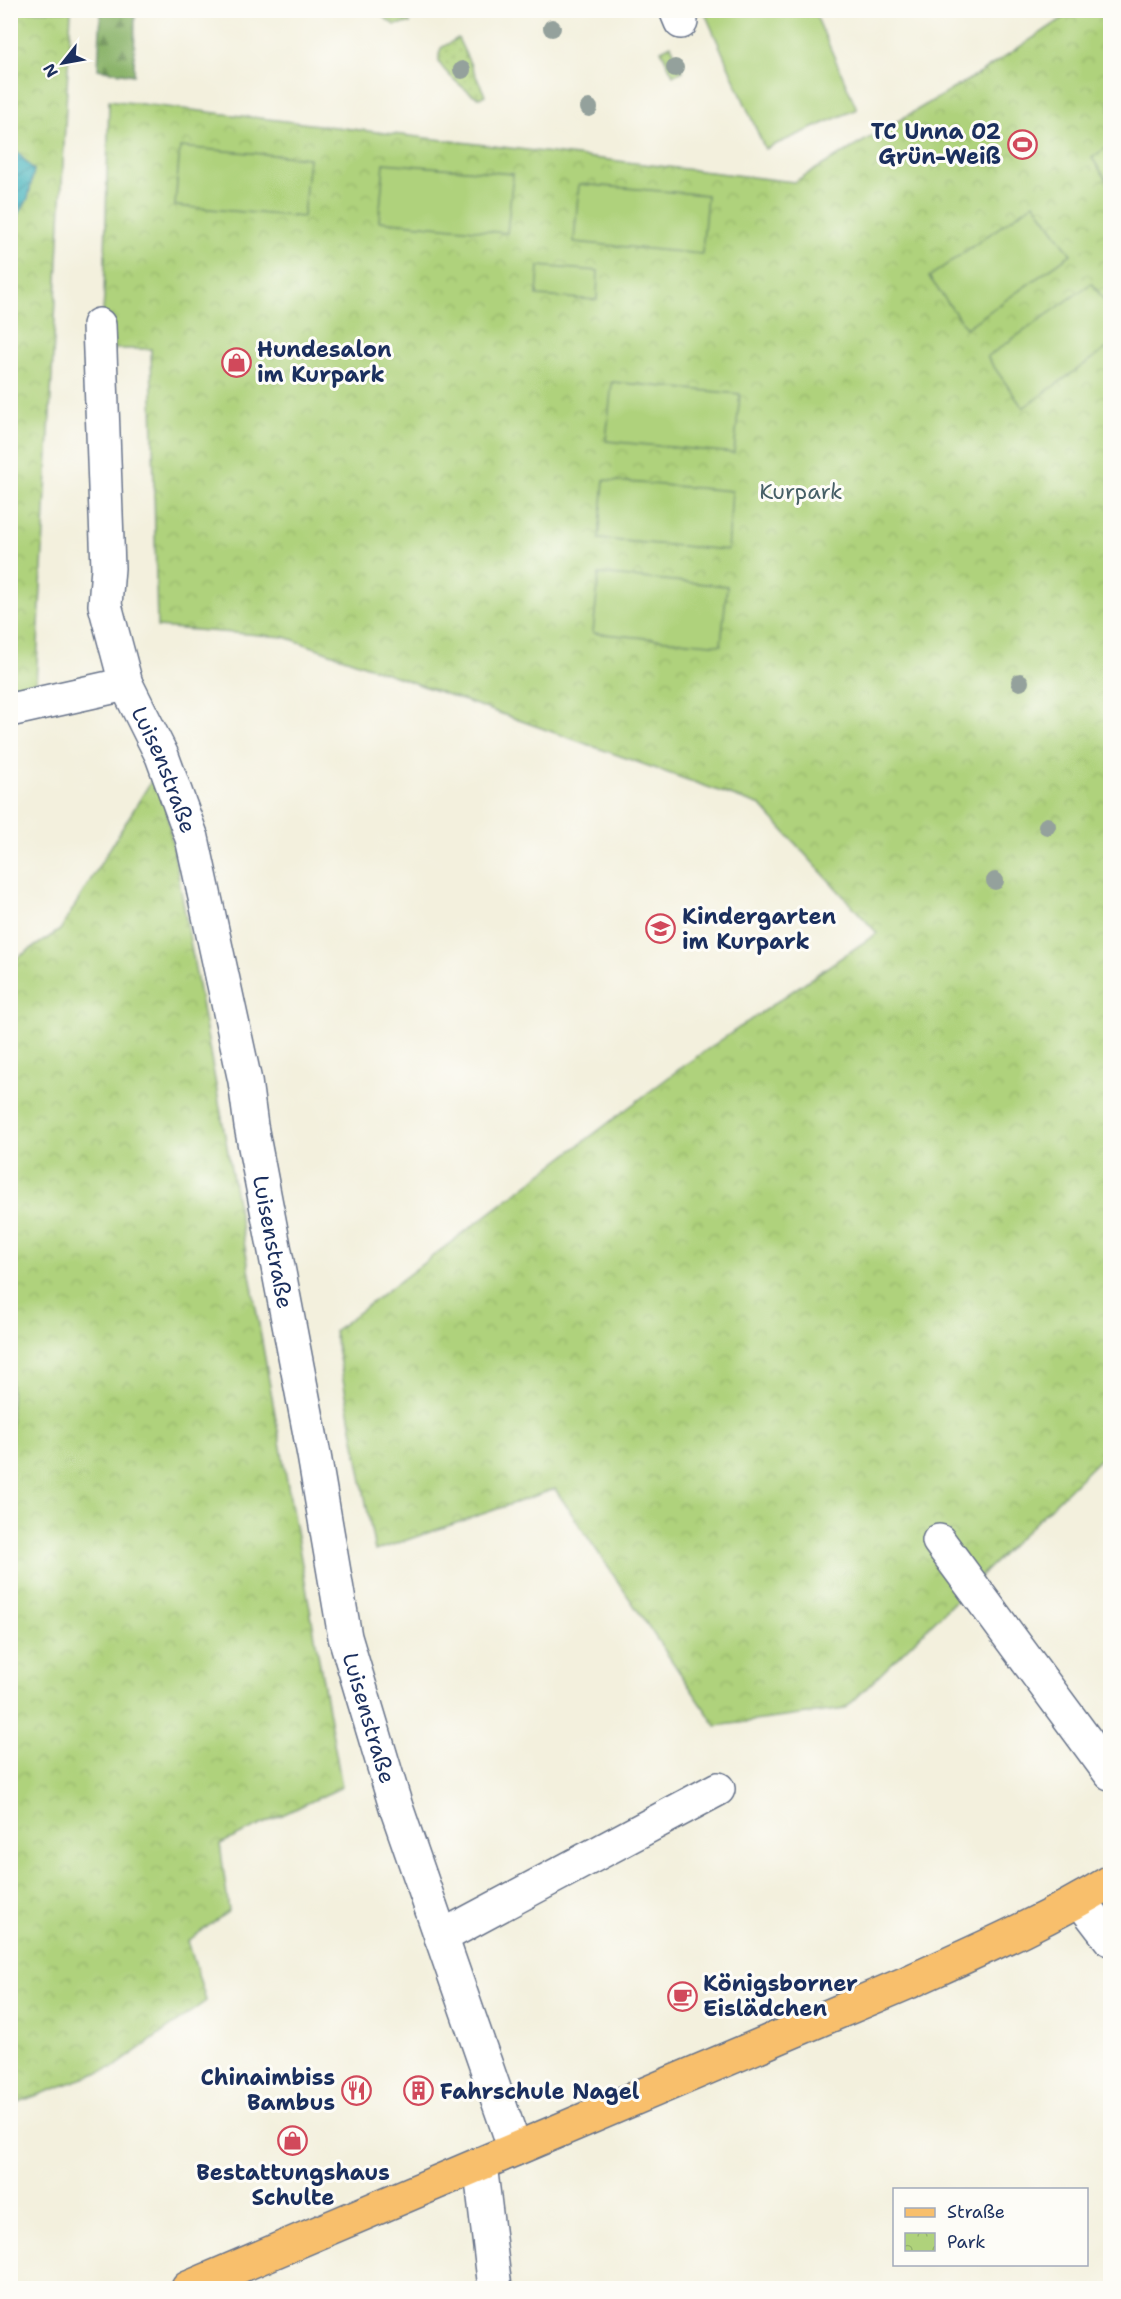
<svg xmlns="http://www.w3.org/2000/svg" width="1121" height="2299" font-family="'Shantell Sans',sans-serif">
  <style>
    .grass { fill: url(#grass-dots); stroke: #65806c; stroke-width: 1.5 }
    .forest { fill: url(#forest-firs); stroke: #537264; stroke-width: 1.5 }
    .park { fill: url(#park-crowns); stroke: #65806c; stroke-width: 1.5 }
    .pitch { fill: #afd27b; stroke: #65806c; stroke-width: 1.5 }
    .water { fill: url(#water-waves); stroke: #2e708d; stroke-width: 1.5 }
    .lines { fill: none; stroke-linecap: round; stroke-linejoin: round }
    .minor-casing { stroke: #67738a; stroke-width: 36 }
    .major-casing { stroke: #67738a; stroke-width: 36 }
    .minor { stroke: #fff; stroke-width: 33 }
    .major { stroke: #f8bf6c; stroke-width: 33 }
    .tree { fill: #94a19c }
    .labels { text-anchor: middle; stroke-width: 6; stroke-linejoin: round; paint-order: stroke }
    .poi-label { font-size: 22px; font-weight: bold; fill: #1b2f5e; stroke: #fdfcf7; text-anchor: start }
    .park-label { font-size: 22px; fill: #476067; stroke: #fdfcf7 }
    .street-label { font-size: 22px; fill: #1b2f5e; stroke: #fdfcf7 }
  </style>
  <defs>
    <pattern id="grass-dots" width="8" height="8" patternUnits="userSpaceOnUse" patternTransform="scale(1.5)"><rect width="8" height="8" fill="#afd27b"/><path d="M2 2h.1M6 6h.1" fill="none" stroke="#96b56d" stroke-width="1.8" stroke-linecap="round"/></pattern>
    <pattern id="forest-firs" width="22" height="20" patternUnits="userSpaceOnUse" patternTransform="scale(1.5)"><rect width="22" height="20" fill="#8bb46b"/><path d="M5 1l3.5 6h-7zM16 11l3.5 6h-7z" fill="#71935b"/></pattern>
    <pattern id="park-crowns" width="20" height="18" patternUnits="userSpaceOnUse" patternTransform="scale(1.5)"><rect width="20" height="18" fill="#afd27b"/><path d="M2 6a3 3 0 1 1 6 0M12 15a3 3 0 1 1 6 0" fill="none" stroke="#96b56d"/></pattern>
    <pattern id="water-waves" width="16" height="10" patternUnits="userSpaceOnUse" patternTransform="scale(1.5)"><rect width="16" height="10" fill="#42b2bc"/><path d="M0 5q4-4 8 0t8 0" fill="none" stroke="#36919c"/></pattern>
  </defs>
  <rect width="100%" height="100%" fill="#fdfcf7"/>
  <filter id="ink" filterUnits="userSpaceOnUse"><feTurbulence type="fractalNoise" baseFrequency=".0167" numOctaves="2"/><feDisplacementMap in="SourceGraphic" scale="12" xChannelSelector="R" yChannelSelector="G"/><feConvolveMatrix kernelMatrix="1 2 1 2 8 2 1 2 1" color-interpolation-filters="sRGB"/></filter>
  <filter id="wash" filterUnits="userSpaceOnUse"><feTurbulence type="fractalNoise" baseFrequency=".008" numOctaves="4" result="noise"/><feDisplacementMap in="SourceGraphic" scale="24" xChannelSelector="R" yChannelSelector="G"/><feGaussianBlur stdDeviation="1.35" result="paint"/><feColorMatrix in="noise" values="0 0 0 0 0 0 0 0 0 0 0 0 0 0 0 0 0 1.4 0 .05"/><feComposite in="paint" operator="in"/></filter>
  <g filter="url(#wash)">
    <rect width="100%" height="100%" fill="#f3f0dd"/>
    <g class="grass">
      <path d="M376 11H404L410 23 394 25Z"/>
      <path d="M458 38 485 95 480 98C470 95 443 72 439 62 438 57 439 53 441 48Z"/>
      <path d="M671 45 683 71 673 75 661 50Z"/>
    </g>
    <path class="forest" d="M101 11H135L134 75 98 69Z"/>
    <g class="park">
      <path d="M11 11H71L36 684 11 691Z"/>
      <path d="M1074 11H1110V1449L845 1709 716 1726 555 1489 375 1551 334 1331 686 1064 877 933 761 806 285 637 157 627 151 349H100L104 297 109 100 794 182 980 73Z"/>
      <path d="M159 768 342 1787 220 1844 229 1911 188 1941 206 2001 116 2066 11 2105V962L60 930Z"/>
    </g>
    <g class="pitch">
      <path d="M704 11H814L857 109 765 149Z"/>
      <path d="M1110 145V185L1092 158Z"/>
      <path d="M180 147 309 158 303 217 175 206Z"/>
      <path d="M384 163 513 174 507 233 379 221Z"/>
      <path d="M579 184 707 195 702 254 574 242Z"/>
      <path d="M1034 203 1071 254 966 328 929 277Z"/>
      <path d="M539 266 598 271 597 300 537 296Z"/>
      <path d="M1092 283 1110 309V346L1023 408 987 357Z"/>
      <path d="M612 382 740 394 734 453 606 441Z"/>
      <path d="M11 452H13L15 490H11Z"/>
      <path d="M604 480 732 491 728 550 599 539Z"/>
      <path d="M599 574 727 586 721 645 593 633Z"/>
    </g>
    <path class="water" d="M11 146 34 170 28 199 11 227Z"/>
  </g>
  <g filter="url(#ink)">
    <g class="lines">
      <defs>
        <g id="minor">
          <path d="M676 10 681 22"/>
          <path id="s1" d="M99 325 108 568 105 605 126 684 162 756 192 838 245 1081 251 1126 314 1455 345 1637 396 1807 515 2149"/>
          <path d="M10 710 126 684"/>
          <path d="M939 1541 1110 1773"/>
          <path d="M1080 1900 1110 1939"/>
          <path d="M441 1937 718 1789"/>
          <path d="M480 2164 495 2288"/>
        </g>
        <path id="major" d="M188 2288 909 1982C977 1951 1046 1921 1110 1882"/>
      </defs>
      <use href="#minor" class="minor-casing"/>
      <use href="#major" class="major-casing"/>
      <use href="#minor" class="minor"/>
      <use href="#major" class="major"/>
    </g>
    <g class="tree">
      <circle cx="552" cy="28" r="9"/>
      <circle cx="675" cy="68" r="9"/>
      <circle cx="462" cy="70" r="9"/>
      <circle cx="589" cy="108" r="9"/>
      <circle cx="1020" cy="682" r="9"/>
      <circle cx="1047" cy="826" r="9"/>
      <circle cx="995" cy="881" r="9"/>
    </g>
  </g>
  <defs>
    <symbol id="stadium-ring" viewBox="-11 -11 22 22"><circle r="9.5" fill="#fdfcf7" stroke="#d1495b" stroke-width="1.5"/><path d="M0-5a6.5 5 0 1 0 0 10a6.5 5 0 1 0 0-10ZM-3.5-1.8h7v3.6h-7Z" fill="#d1495b"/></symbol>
    <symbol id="shop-ring" viewBox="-11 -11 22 22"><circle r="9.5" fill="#fdfcf7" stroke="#d1495b" stroke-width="1.5"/><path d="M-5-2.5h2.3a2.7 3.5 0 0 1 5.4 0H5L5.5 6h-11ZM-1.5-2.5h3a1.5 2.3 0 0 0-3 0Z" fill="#d1495b"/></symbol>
    <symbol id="school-ring" viewBox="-11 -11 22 22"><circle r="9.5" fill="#fdfcf7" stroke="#d1495b" stroke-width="1.5"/><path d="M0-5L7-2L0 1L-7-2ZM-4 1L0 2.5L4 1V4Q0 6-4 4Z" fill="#d1495b"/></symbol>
    <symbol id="cafe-ring" viewBox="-11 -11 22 22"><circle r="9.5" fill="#fdfcf7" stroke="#d1495b" stroke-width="1.5"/><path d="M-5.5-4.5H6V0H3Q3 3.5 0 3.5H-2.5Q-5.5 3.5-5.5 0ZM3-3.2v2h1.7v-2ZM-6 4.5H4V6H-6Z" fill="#d1495b"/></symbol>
    <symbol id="restaurant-ring" viewBox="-11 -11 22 22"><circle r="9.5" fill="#fdfcf7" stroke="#d1495b" stroke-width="1.5"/><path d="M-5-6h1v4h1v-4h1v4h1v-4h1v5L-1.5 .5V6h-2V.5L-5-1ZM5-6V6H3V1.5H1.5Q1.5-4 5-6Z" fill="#d1495b"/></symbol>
    <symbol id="building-ring" viewBox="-11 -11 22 22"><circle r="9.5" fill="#fdfcf7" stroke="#d1495b" stroke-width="1.5"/><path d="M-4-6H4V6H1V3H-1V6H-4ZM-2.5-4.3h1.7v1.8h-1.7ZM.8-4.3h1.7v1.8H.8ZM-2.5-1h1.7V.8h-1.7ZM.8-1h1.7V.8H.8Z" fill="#d1495b"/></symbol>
  </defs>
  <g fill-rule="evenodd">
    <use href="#stadium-ring" x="1006" y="128" width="33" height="33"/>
    <use href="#shop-ring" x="220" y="346" width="33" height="33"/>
    <use href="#school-ring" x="644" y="912" width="33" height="33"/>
    <use href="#cafe-ring" x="666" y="1980" width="33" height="33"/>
    <use href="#restaurant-ring" x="340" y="2074" width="33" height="33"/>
    <use href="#building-ring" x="402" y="2074" width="33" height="33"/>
    <use href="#shop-ring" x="276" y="2124" width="33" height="33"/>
  </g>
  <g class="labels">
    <g class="poi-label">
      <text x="1001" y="139" text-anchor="end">TC Unna 02<tspan x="1001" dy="25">Grün-Weiß</tspan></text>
      <text x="257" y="357">Hundesalon<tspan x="257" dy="25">im Kurpark</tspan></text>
      <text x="682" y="924">Kindergarten<tspan x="682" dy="25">im Kurpark</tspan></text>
      <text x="703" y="1991">Königsborner<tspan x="703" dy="25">Eislädchen</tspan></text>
      <text x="335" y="2085" text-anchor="end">Chinaimbiss<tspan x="335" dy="25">Bambus</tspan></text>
      <text x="440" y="2099">Fahrschule Nagel</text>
      <text x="293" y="2180" text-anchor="middle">Bestattungshaus<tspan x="293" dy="25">Schulte</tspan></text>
    </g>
    <g class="park-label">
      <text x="801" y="499">Kurpark</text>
    </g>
    <g class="street-label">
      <text dy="8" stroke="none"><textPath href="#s1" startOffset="456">Luisenstraße</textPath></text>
      <text dy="8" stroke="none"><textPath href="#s1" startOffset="942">Luisenstraße</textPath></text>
      <text dy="8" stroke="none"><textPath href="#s1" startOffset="1428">Luisenstraße</textPath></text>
    </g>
  </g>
  <rect width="1121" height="2299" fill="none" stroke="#fdfcf7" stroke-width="36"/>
  <rect x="893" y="2188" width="195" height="78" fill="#fdfcf7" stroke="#a3aaba" stroke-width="1.5"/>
  <rect x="905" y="2208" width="30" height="9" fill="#f8bf6c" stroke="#a3aaba" stroke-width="1.5"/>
  <text x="947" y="2218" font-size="18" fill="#1b2f5e">Straße</text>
  <rect x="905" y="2233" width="30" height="18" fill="url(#park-crowns)" stroke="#a3aaba" stroke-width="1.5"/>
  <text x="947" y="2248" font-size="18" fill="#1b2f5e">Park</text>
  <g transform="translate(63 63) rotate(239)" stroke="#fdfcf7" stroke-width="4.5" paint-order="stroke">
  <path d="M0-4.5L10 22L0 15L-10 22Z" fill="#1b2f5e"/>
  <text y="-9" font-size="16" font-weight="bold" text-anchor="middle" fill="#1b2f5e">N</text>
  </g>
</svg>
